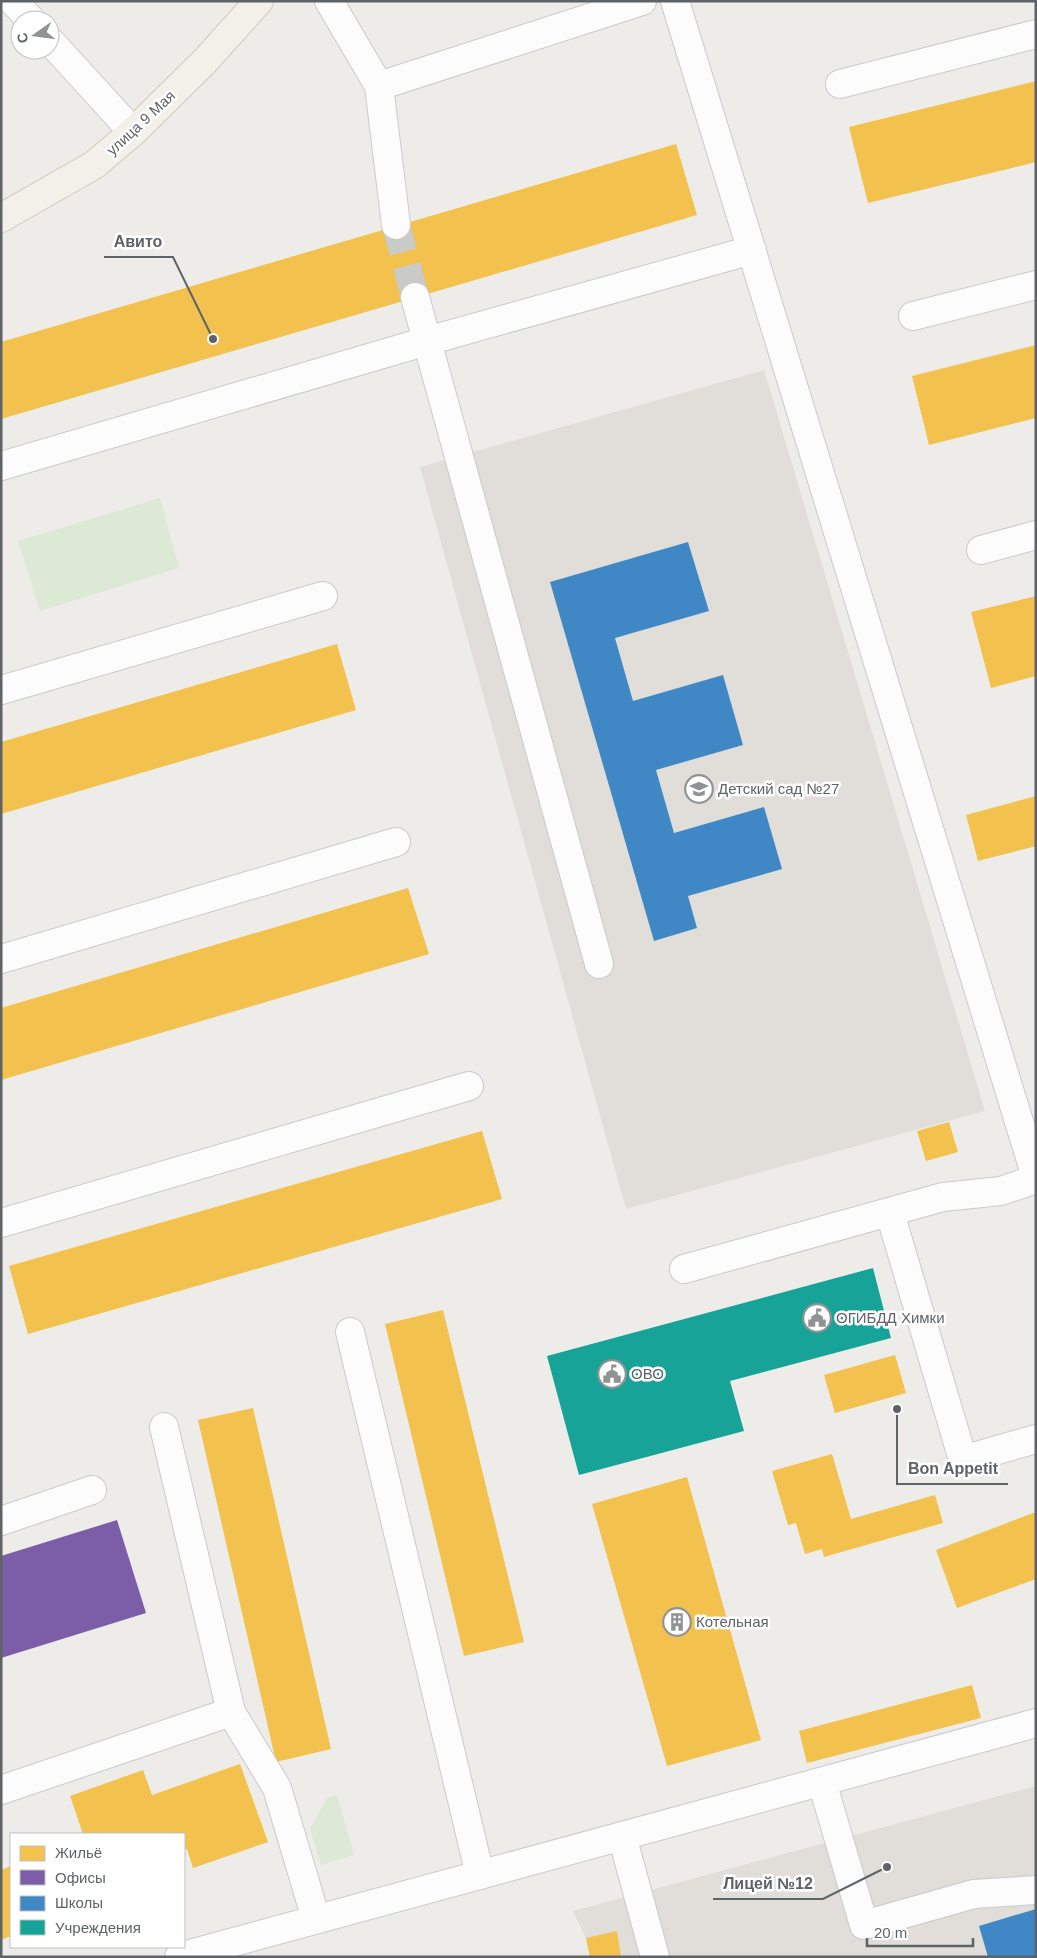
<svg xmlns="http://www.w3.org/2000/svg" width="1037" height="1958" font-family="Helvetica,sans-serif">
  <style>
    .education { fill: #e1ded9 }
    .green { fill: #dbe9d5 }
    .homes { fill: #f2c14e }
    .offices { fill: #7b5ea7 }
    .schools { fill: #3f88c5 }
    .public { fill: #17a398 }
    .lines { fill: none; stroke-linecap: round; stroke-linejoin: round }
    .minor-tunnel { stroke: #cacac8; stroke-width: 28; stroke-dasharray: 28 14; stroke-linecap: butt }
    .minor-casing { stroke: #cacaca; stroke-width: 30 }
    .major-casing { stroke: #d5c8b8; stroke-width: 30 }
    .minor { stroke: #fcfcfc; stroke-width: 28 }
    .major { stroke: #f3efe9; stroke-width: 28 }
    .labels { text-anchor: middle; stroke-width: 5; stroke-linejoin: round; paint-order: stroke }
    .street-label { font-size: 15px; fill: #5e6367; stroke: #fff }
    .poi-label { font-size: 15px; fill: #5e6367; stroke: #fff; text-anchor: start }
    .leader { fill: none; stroke: #5e6367; stroke-width: 2 }
    .callout-dot { fill: #5e6367; stroke: #fff; stroke-width: 2 }
    .callout-label { font-size: 16px; text-anchor: middle; font-weight: bold; fill: #5e6367; stroke: #fff; stroke-width: 5; stroke-linejoin: round; paint-order: stroke }
  </style>
  <rect width="100%" height="100%" fill="#eeece9"/>
  <g class="education">
    <path d="M764 370 985 1111 626 1209 420 467Z"/>
    <path d="M1036 1786V1957H590L586 1938 573 1911Z"/>
  </g>
  <g class="green">
    <path d="M160 498 179 568 40 611 18 541Z"/>
    <path d="M337 1795 354 1855 321 1865 310 1829 327 1798Z"/>
  </g>
  <g class="homes">
    <path d="M1036 81V162L868 203 849 127Z"/>
    <path d="M676 144 697 215 1 419V342Z"/>
    <path d="M1036 345V418L929 445 912 376Z"/>
    <path d="M1036 596V676L991 688 971 612Z"/>
    <path d="M337 644 356 710 1 814V742Z"/>
    <path d="M1036 796V846L978 861 966 815Z"/>
    <path d="M408 888 429 954 1 1080V1008Z"/>
    <path d="M949 1122 958 1152 926 1161 917 1131Z"/>
    <path d="M482 1131 502 1199 28 1334 9 1266Z"/>
    <path d="M443 1310 524 1642 464 1656 385 1324Z"/>
    <path d="M895 1355 906 1393 835 1413 824 1375Z"/>
    <path d="M253 1408 331 1749 276 1762 198 1420Z"/>
    <path d="M832 1454 851 1519 935 1495 943 1523 824 1557 822 1549 805 1554 796 1523 788 1525 772 1471Z"/>
    <path d="M687 1477 761 1740 667 1766 592 1504Z"/>
    <path d="M1036 1512V1579L957 1608 936 1550Z"/>
    <path d="M972 1685 981 1718 807 1763 799 1731Z"/>
    <path d="M240 1764 268 1842 193 1868 187 1849 184 1850V1834H83L70 1796 143 1770 152 1795Z"/>
    <path d="M11 1866V1936L1 1940V1870Z"/>
    <path d="M617 1931 621 1957H590L586 1938Z"/>
  </g>
  <path class="offices" d="M117 1520 146 1613 1 1658V1556Z"/>
  <g class="schools">
    <path d="M688 542 709 611 615 638 633 701 723 675 743 745 656 770 674 833 764 807 782 869 688 896 697 928 654 941 550 582Z"/>
    <path d="M1036 1909V1957H988L979 1926Z"/>
  </g>
  <path class="public" d="M873 1268 891 1338 730 1381 744 1431 579 1475 547 1356Z"/>
  <g class="lines">
    <path class="minor-tunnel" d="M396 225 415 297"/>
    <defs>
      <g id="minor">
        <path d="M13 1 31 20"/>
        <path d="M329 1 379 86 396 225"/>
        <path d="M675 1 1036 1177"/>
        <path d="M50 41 133 132"/>
        <path d="M840 84 1036 34"/>
        <path d="M379 86 642 1"/>
        <path d="M415 297 427 341 752 250"/>
        <path d="M913 316 1036 285"/>
        <path d="M1 466 427 341 599 964"/>
        <path d="M981 550 1036 535"/>
        <path d="M1 690 323 596"/>
        <path d="M1 959 396 842"/>
        <path d="M890 1213 963 1460 1036 1439"/>
        <path d="M1 1223 469 1086"/>
        <path d="M684 1269 943 1197 1001 1191 1036 1179"/>
        <path d="M350 1332 480 1875"/>
        <path d="M164 1427 231 1712 277 1788 316 1919"/>
        <path d="M1 1521 92 1490"/>
        <path d="M822 1782 864 1925 974 1894 1036 1890"/>
        <path d="M1 1790 231 1712"/>
        <path d="M622 1836 655 1957"/>
        <path d="M179 1957 1036 1723"/>
      </g>
      <path id="major" d="M1 218 94 165 133 132 205 61 259 1"/>
    </defs>
    <use href="#minor" class="minor-casing"/>
    <use href="#major" class="major-casing"/>
    <use href="#minor" class="minor"/>
    <use href="#major" class="major"/>
  </g>
  <defs>
    <symbol id="school-ring" viewBox="-11 -11 22 22"><circle r="9.5" fill="#fff" stroke="#909394" stroke-width="1.5"/><path d="M0-5L7-2L0 1L-7-2ZM-4 1L0 2.5L4 1V4Q0 6-4 4Z" fill="#909394"/></symbol>
    <symbol id="civic-ring" viewBox="-11 -11 22 22"><circle r="9.5" fill="#fff" stroke="#909394" stroke-width="1.5"/><path d="M-.6-6.5H3V-4.5H.6V-3L4-1V1h2V6H-6V1h2V-1L-.6-3ZM-1.2 2.5V6h2.4V2.5Z" fill="#909394"/></symbol>
    <symbol id="building-ring" viewBox="-11 -11 22 22"><circle r="9.5" fill="#fff" stroke="#909394" stroke-width="1.5"/><path d="M-4-6H4V6H1V3H-1V6H-4ZM-2.5-4.3h1.7v1.8h-1.7ZM.8-4.3h1.7v1.8H.8ZM-2.5-1h1.7V.8h-1.7ZM.8-1h1.7V.8H.8Z" fill="#909394"/></symbol>
  </defs>
  <g fill-rule="evenodd">
    <use href="#school-ring" x="683" y="773" width="32" height="32"/>
    <use href="#civic-ring" x="801" y="1302" width="32" height="32"/>
    <use href="#civic-ring" x="596" y="1358" width="32" height="32"/>
    <use href="#building-ring" x="661" y="1606" width="32" height="32"/>
  </g>
  <g class="labels">
    <g class="street-label">
      <text transform="translate(141 123) rotate(-43)" y="5">улица 9 Мая</text>
    </g>
    <g class="poi-label">
      <text x="718" y="794">Детский сад №27</text>
      <text x="836" y="1323">ОГИБДД Химки</text>
      <text x="631" y="1379">ОВО</text>
      <text x="696" y="1627">Котельная</text>
    </g>
  </g>
  <path class="leader" d="M213 339L173 257H104M897 1409L897 1484H1008M887 1867L823 1899H713"/>
  <g class="callout-dot">
    <circle cx="213" cy="339" r="5"/>
    <circle cx="897" cy="1409" r="5"/>
    <circle cx="887" cy="1867" r="5"/>
  </g>
  <g class="callout-label">
    <text x="138" y="247">Авито</text>
    <text x="953" y="1474">Bon Appetit</text>
    <text x="768" y="1889">Лицей №12</text>
  </g>
  <rect width="1037" height="1958" fill="none" stroke="#5e6367" stroke-width="5"/>
  <rect x="10" y="1833" width="175" height="115" fill="#ffffff" stroke="#bfc1c2"/>
  <rect x="20" y="1846" width="25" height="15" fill="#f2c14e" stroke="#bfc1c2"/>
  <text x="55" y="1858" font-size="15" fill="#5e6367">Жильё</text>
  <rect x="20" y="1870" width="25" height="15" fill="#7b5ea7" stroke="#bfc1c2"/>
  <text x="55" y="1883" font-size="15" fill="#5e6367">Офисы</text>
  <rect x="20" y="1896" width="25" height="15" fill="#3f88c5" stroke="#bfc1c2"/>
  <text x="55" y="1908" font-size="15" fill="#5e6367">Школы</text>
  <rect x="20" y="1920" width="25" height="15" fill="#17a398" stroke="#bfc1c2"/>
  <text x="55" y="1933" font-size="15" fill="#5e6367">Учреждения</text>
  <g transform="translate(35 35) rotate(256)"><circle r="24" fill="#ffffff" stroke="#bfc1c2"/>
  <path d="M0-4L9 19L0 12L-9 19Z" fill="#909394"/>
  <text y="-8" font-size="14" font-weight="bold" text-anchor="middle" fill="#5e6367">С</text>
  </g>
  <path d="M867 1938v8h106v-8" fill="none" stroke="#5e6367" stroke-width="2.5"/>
  <text x="874" y="1938" font-size="15" fill="#5e6367" stroke="#ffffff" stroke-width="4" paint-order="stroke">20 m</text>
</svg>
